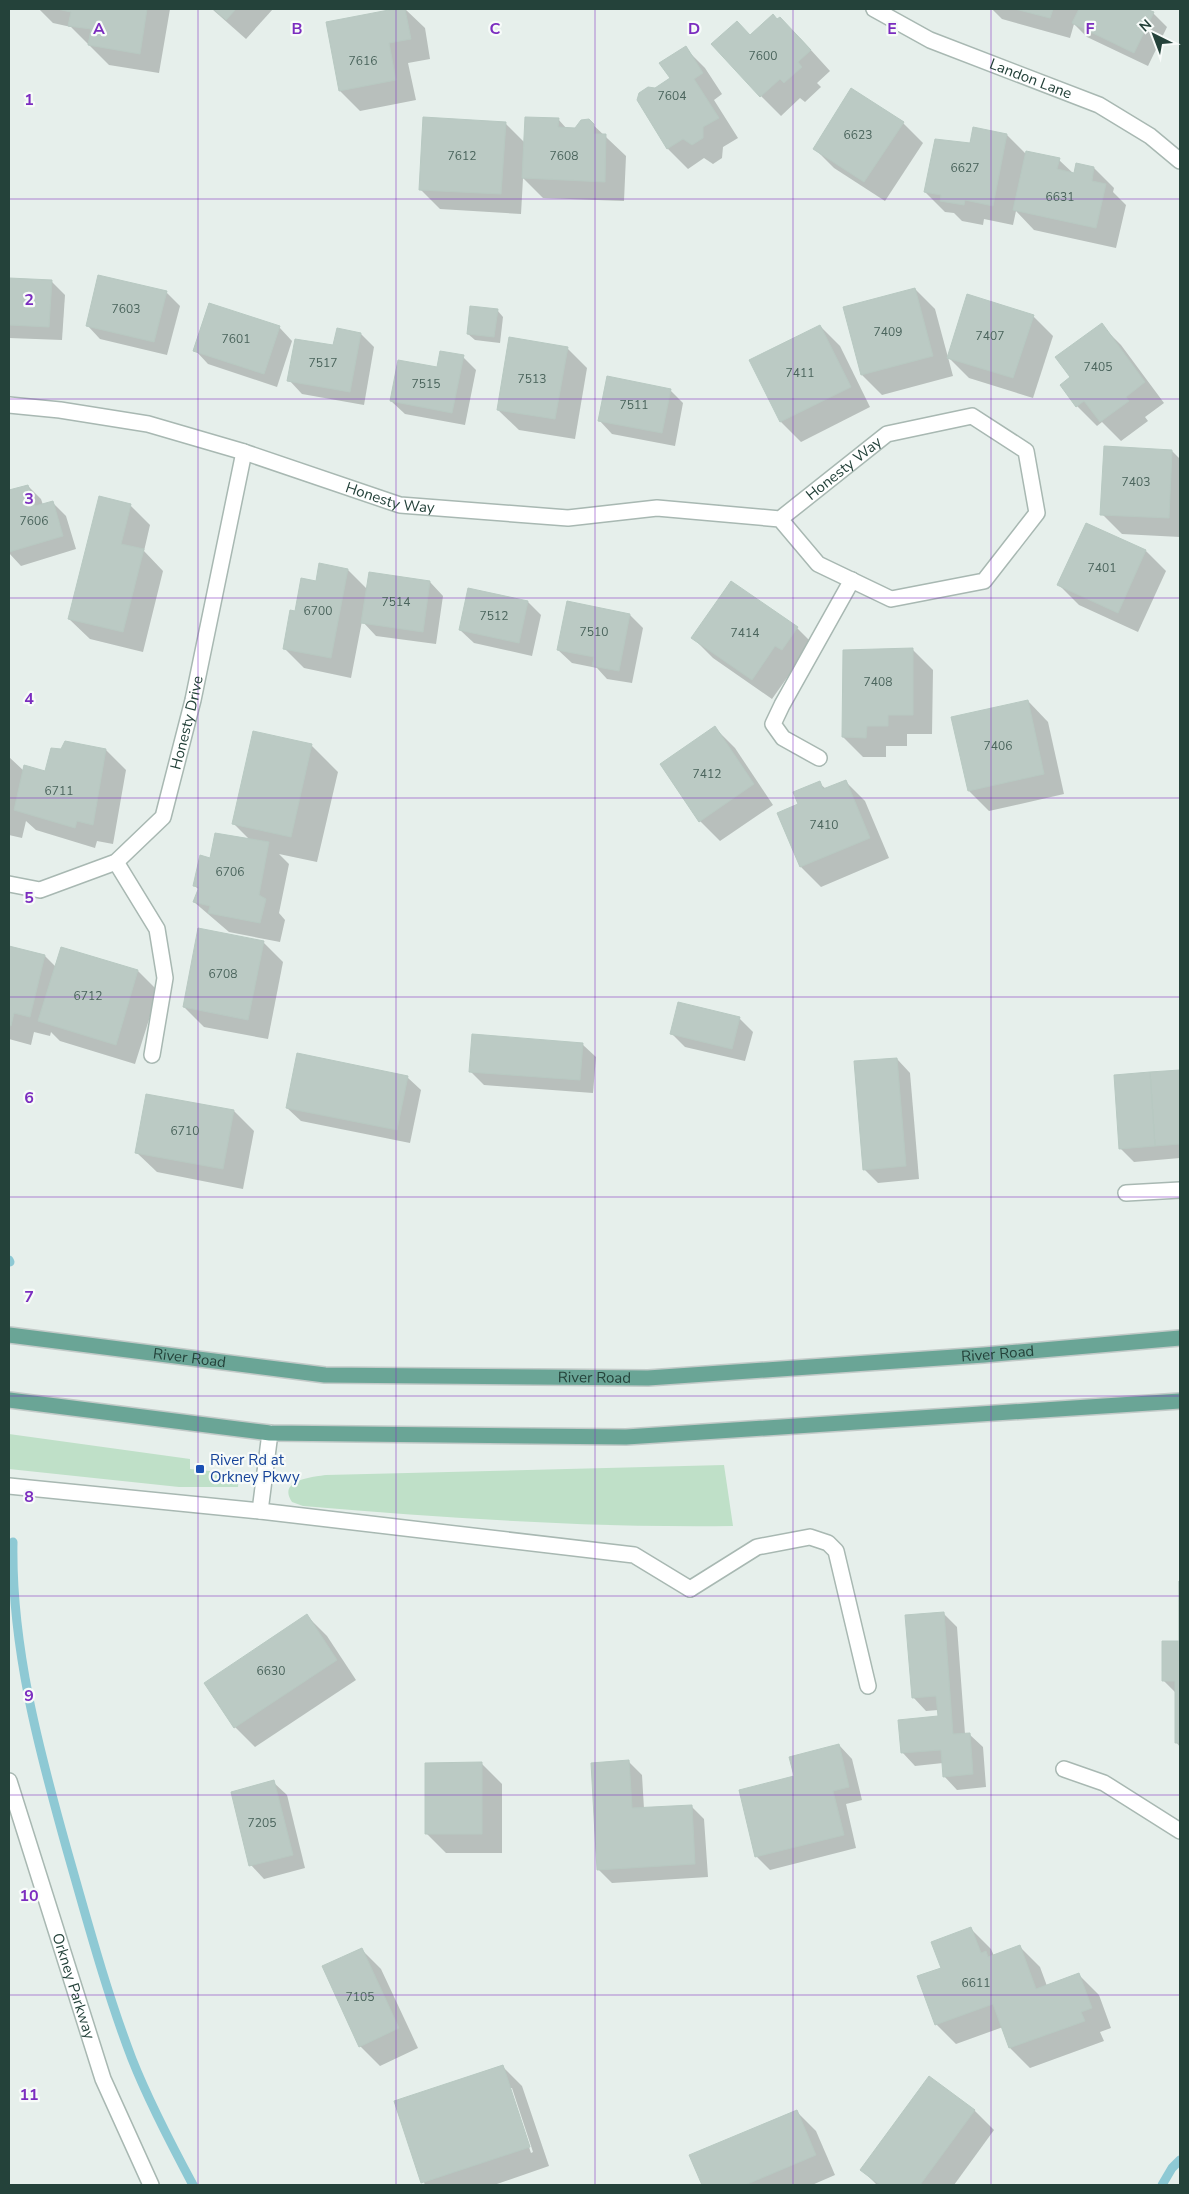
<svg xmlns="http://www.w3.org/2000/svg" width="1189" height="2194" font-family="'Nunito Sans',sans-serif">
  <style>
    .green { fill: #bfe0c8 }
    .shadow { fill: #0003; fill-rule: evenodd }
    .lines { fill: none; stroke-linecap: round; stroke-linejoin: round }
    .stream { stroke: #8ec9d4; stroke-width: 9 }
    .building { fill: #bbcac4; stroke: #b8c9c2 }
    .service-casing { stroke: #a8b8b2; stroke-width: 18 }
    .minor-casing { stroke: #a8b8b2; stroke-width: 18 }
    .primary-casing { stroke: #c2cac8; stroke-width: 18 }
    .service { stroke: #fff; stroke-width: 15 }
    .minor { stroke: #fff; stroke-width: 15 }
    .primary { stroke: #6aa596; stroke-width: 15 }
    .grid { fill: none; stroke: #7b2cbf; stroke-width: 1; stroke-opacity: 0.55 }
    .transit-dot { fill: #1a4fb4; stroke: #f7fbf9; stroke-width: 2 }
    .labels { text-anchor: middle; stroke-width: 4.5; stroke-linejoin: round; paint-order: stroke }
    .number-label { font-size: 12px; fill: #4a645c }
    .street-label { font-size: 15px; fill: #24423a; stroke: #f7fbf9 }
    .transit-label { font-size: 15px; fill: #164399; stroke: #f7fbf9; text-anchor: start }
    .grid-label { font-size: 16px; text-anchor: middle; font-weight: bold; fill: #7b2cbf; stroke: #f7fbf9; stroke-width: 4.5; stroke-linejoin: round; paint-order: stroke }
  </style>
  <rect width="100%" height="100%" fill="#e6efeb"/>
  <g class="green">
    <path d="M9 1434 190 1459V1469L239 1474 238 1487H179L9 1469Z"/>
    <path d="M724 1465 733 1526C589 1528 446 1518 303 1506L292 1502C277 1480 312 1477 326 1475Z"/>
  </g>
  <g class="shadow">
    <path d="M39 9H170L159 73 109 65 71 27 53 23Z"/>
    <path d="M212 9H273L246 39Z"/>
    <path d="M405 9 425 28 430 59 408 63 416 100 360 111 340 91 327 23Z"/>
    <path d="M992 9H1078L1079 12 1080 9H1144L1153 13 1167 27 1148 66 1087 37 1074 24 1070 38 1002 19Z"/>
    <path d="M751 36 800 38 830 71 817 83 821 87 805 102 800 98 781 116 761 96Z"/>
    <path d="M685 48 705 68 722 94 714 100 738 138 723 147 722 158 713 164 704 158 688 169 668 149 639 100 672 79Z"/>
    <path d="M558 119 567 129H576L589 121 626 156 624 201 543 198 523 178 521 214 440 209 420 189 505 123 525 143Z"/>
    <path d="M903 123 923 143 885 201 834 168 814 148Z"/>
    <path d="M1007 135 1027 155 1059 160 1075 175 1077 165 1094 168 1114 188 1113 192 1126 205 1116 248 1034 230 1016 211 1013 225 984 219 983 225 962 221 954 213 945 212 925 192 971 145Z"/>
    <path d="M9 279 51 281 65 295 62 340 9 338Z"/>
    <path d="M915 289 935 309 953 376 882 395 862 375Z"/>
    <path d="M166 292 180 306 167 355 100 339 87 325Z"/>
    <path d="M497 310 503 317 500 343 475 340 468 334Z"/>
    <path d="M1033 316 1053 336 1033 398 969 378 949 358Z"/>
    <path d="M1101 325 1121 345 1164 403 1145 417 1148 421 1121 441 1102 422 1097 426 1077 406 1072 378Z"/>
    <path d="M820 326 840 346 870 407 801 442 781 422 751 360Z"/>
    <path d="M279 327 292 341 277 387 208 364 195 350Z"/>
    <path d="M361 334 374 347 364 405 302 394 289 380 334 347Z"/>
    <path d="M567 348 587 368 575 439 519 430 498 410Z"/>
    <path d="M463 357 476 370 465 425 405 414 391 401Z"/>
    <path d="M670 390 683 403 675 446 612 434 599 420Z"/>
    <path d="M1172 451 1180 459V537L1122 534 1102 514Z"/>
    <path d="M28 486 41 499 43 505 52 502 66 516 76 549 21 566 9 553V492Z"/>
    <path d="M130 505 150 525 144 551 163 571 143 652 90 639 69 619Z"/>
    <path d="M1086 525 1146 551 1166 571 1138 632 1079 605 1059 585Z"/>
    <path d="M348 570 368 590 370 574 430 582 443 596 436 644 376 636 362 621 351 678 304 668 284 648 296 612 317 583Z"/>
    <path d="M528 602 541 615 532 656 474 643 460 630Z"/>
    <path d="M630 615 643 628 632 683 607 679 597 668 572 663 558 650Z"/>
    <path d="M797 628 817 648 802 669 796 665 772 699 713 658 693 638Z"/>
    <path d="M913 650 933 670 932 734H907V746H886V757H863L843 737Z"/>
    <path d="M1028 701 1048 722 1064 794 989 811 969 791Z"/>
    <path d="M715 728 735 748 773 805 720 841 700 821Z"/>
    <path d="M65 742 106 750 126 770 113 844 97 841 95 848 36 830 26 821 22 838 9 835V757L24 771 45 772 62 750Z"/>
    <path d="M311 745 338 772 317 862 279 854 289 864 279 913 285 920 280 942 229 932 194 902 199 890 194 885 211 860 250 840 234 824Z"/>
    <path d="M845 781 865 801 889 858 821 887 801 867 799 805 819 783 826 789Z"/>
    <path d="M263 942 283 962 268 1039 204 1027 184 1007Z"/>
    <path d="M9 947 45 956 56 967 138 971 158 991 135 1064 60 1041 51 1032 50 1036 34 1032 31 1045 9 1039Z"/>
    <path d="M739 1018 753 1032 745 1061 685 1047 672 1034Z"/>
    <path d="M582 1044 596 1057 593 1093 484 1085 470 1071Z"/>
    <path d="M897 1059 910 1073 919 1179 878 1183 864 1169Z"/>
    <path d="M1180 1072V1158L1134 1162 1120 1148 1116 1076Z"/>
    <path d="M407 1077 421 1090 410 1143 301 1121 287 1108Z"/>
    <path d="M234 1111 254 1131 243 1189 157 1172 136 1152Z"/>
    <path d="M943 1613 957 1627 965 1734H969L983 1747 986 1787 957 1790 944 1776 943 1763 915 1766 902 1752 939 1718 938 1710 926 1711 913 1697Z"/>
    <path d="M307 1616 327 1636 356 1680 255 1747 235 1727Z"/>
    <path d="M1163 1642H1180V1747L1176 1742V1693L1163 1680Z"/>
    <path d="M839 1745 852 1759 862 1800 846 1804 856 1848 770 1870 756 1856 795 1777Z"/>
    <path d="M629 1762 642 1775 644 1809 691 1806 704 1819 708 1877 612 1883 598 1869Z"/>
    <path d="M482 1764 502 1784V1853H446L426 1833Z"/>
    <path d="M273 1782 287 1795 305 1868 264 1879 251 1865Z"/>
    <path d="M971 1929 991 1949 994 1956 1020 1947 1040 1967 1047 1986 1079 1975 1099 1995 1111 2028 1100 2032 1104 2041 1030 2068 1010 2048 1003 2027 956 2044 936 2024 942 1969Z"/>
    <path d="M361 1949 381 1969 418 2048 380 2066 360 2046Z"/>
    <path d="M502 2066 522 2086 549 2166 494 2185H425L395 2102ZM509 2088H512L533 2152 531 2153Z"/>
    <path d="M974 2110 994 2130 954 2185H877L862 2170Z"/>
    <path d="M796 2111 816 2131 835 2175 812 2185H703L691 2156Z"/>
  </g>
  <g class="lines">
    <g class="stream">
      <path d="M9 1260 10 1262"/>
      <path d="M13 1542C11 1646 39 1750 67 1850 87 1920 106 1991 132 2059 149 2102 171 2144 193 2185"/>
      <path d="M1162 2185 1172 2168 1180 2160"/>
    </g>
  </g>
  <g class="building">
    <path d="M57 9H147L140 54 88 45 91 29 68 26 71 12Z"/>
    <path d="M213 9H236L226 20Z"/>
    <path d="M394 9H405L411 39 389 43 396 80 339 91 326 22Z"/>
    <path d="M1015 9H1053L1050 18Z"/>
    <path d="M1079 9H1146L1154 12 1134 53 1072 23Z"/>
    <path d="M773 14 777 19 780 17 811 50 798 62 802 67 784 83 780 79 760 97 711 44 737 21 750 35Z"/>
    <path d="M686 46 703 73 694 79 719 118 703 127V138L692 145 683 139 667 149 637 100 639 93 648 87 655 88 670 78 659 63Z"/>
    <path d="M851 88 904 122 864 182 813 149Z"/>
    <path d="M423 117 506 122 501 194 419 190Z"/>
    <path d="M525 117 559 118 558 127 575 128 581 120 589 119 594 124V134H606L605 182 522 178Z"/>
    <path d="M973 127 1007 134 993 206 965 200 964 205 940 201 941 195 924 192 935 139 970 143Z"/>
    <path d="M1026 151 1060 158 1057 169 1074 173 1076 163 1094 167 1092 181 1106 184 1096 228 1013 210Z"/>
    <path d="M98 275 167 291 154 342 86 326Z"/>
    <path d="M9 278 52 280 49 327 9 325Z"/>
    <path d="M915 288 933 356 861 375 843 307Z"/>
    <path d="M967 294 1034 315 1013 378 947 358Z"/>
    <path d="M209 303 280 326 264 374 193 351Z"/>
    <path d="M470 306 498 309 494 337 467 334Z"/>
    <path d="M1102 323 1145 382 1126 397 1129 401 1100 422 1084 401 1076 407 1060 385 1070 377 1055 357Z"/>
    <path d="M820 325 851 387 780 422 749 360Z"/>
    <path d="M337 328 361 333 350 392 287 381 295 339 333 345Z"/>
    <path d="M509 337 568 347 555 419 497 410Z"/>
    <path d="M440 351 464 355 452 413 390 401 398 360 437 367Z"/>
    <path d="M607 376 671 389 662 433 598 421Z"/>
    <path d="M1104 446 1172 450 1169 518 1100 515Z"/>
    <path d="M28 485 35 506 53 501 63 536 9 552V490Z"/>
    <path d="M99 496 131 504 121 544 144 549 123 632 68 619Z"/>
    <path d="M1086 523 1146 550 1118 613 1057 585Z"/>
    <path d="M319 563 348 569 331 658 283 649 290 610 295 611 301 578 316 581Z"/>
    <path d="M369 572 430 581 423 632 361 623Z"/>
    <path d="M731 581 798 627 782 650 775 646 752 680 691 638Z"/>
    <path d="M468 588 528 601 519 643 459 630Z"/>
    <path d="M567 601 630 614 619 671 592 666 594 657 557 650Z"/>
    <path d="M913 648V715H888V726H867L866 738 842 737 843 650Z"/>
    <path d="M1028 700 1044 774 968 791 951 717Z"/>
    <path d="M715 726 754 784 699 822 660 764Z"/>
    <path d="M253 731 312 744 291 837 232 824Z"/>
    <path d="M65 741 106 749 93 825 77 821 75 828 14 810 24 765 45 771 51 748 61 749Z"/>
    <path d="M846 780 870 838 800 867 777 813 798 804 793 792 820 781 823 789Z"/>
    <path d="M215 833 269 842 259 895 266 899 260 923 208 913 210 906 193 902 199 887 193 886 200 855 210 858Z"/>
    <path d="M198 928 264 941 248 1020 183 1007Z"/>
    <path d="M9 946 45 955 30 1017 14 1013 11 1026 9 1025Z"/>
    <path d="M61 947 138 970 116 1045 38 1021Z"/>
    <path d="M678 1002 740 1017 732 1049 670 1034Z"/>
    <path d="M472 1034 583 1043 580 1080 469 1072Z"/>
    <path d="M297 1053 408 1076 397 1130 286 1108Z"/>
    <path d="M897 1058 906 1166 863 1170 854 1061Z"/>
    <path d="M1180 1070V1144L1155 1146 1150 1072Z"/>
    <path d="M1150 1072 1155 1146 1119 1149 1114 1075Z"/>
    <path d="M146 1094 234 1110 223 1169 135 1153Z"/>
    <path d="M1179 1581 1180 1743H1175V1681H1162V1641H1179Z"/>
    <path d="M944 1612 953 1734 970 1733 973 1774 943 1777 941 1750 901 1753 898 1720 938 1716 936 1696 912 1698 905 1615Z"/>
    <path d="M307 1614 337 1660 234 1728 204 1683Z"/>
    <path d="M839 1744 849 1787 833 1791 844 1835 755 1857 739 1790 794 1776 789 1757Z"/>
    <path d="M629 1760 632 1808 692 1805 695 1864 597 1870 591 1763Z"/>
    <path d="M482 1762V1834H425V1763Z"/>
    <path d="M274 1780 293 1855 249 1866 231 1792Z"/>
    <path d="M971 1927 981 1953 986 1951 988 1957 1020 1945 1036 1989 1079 1973 1092 2008 1081 2012 1085 2021 1009 2048 993 2004 935 2025 917 1976 941 1968 931 1942Z"/>
    <path d="M362 1948 399 2028 359 2047 322 1966Z"/>
    <path d="M503 2065 530 2147 421 2183 394 2101Z"/>
    <path d="M929 2076 975 2110 920 2185H880L860 2170Z"/>
    <path d="M797 2110 816 2155 745 2185H702L689 2155Z"/>
  </g>
  <g class="lines">
    <defs>
      <g id="service">
        <path d="M819 758 783 738 773 724 782 705 852 580"/>
        <path d="M116 862 157 929 165 978 152 1055"/>
        <path d="M690 1589 757 1547 810 1537 828 1543 836 1551 868 1686"/>
        <path d="M1064 1769 1104 1783 1180 1831"/>
      </g>
      <g id="minor">
        <path id="s1" d="M874 9 930 40 1099 105 1150 136 1180 161"/>
        <path id="s2" d="M9 405 60 410 148 424 244 452 400 505 568 518 657 508 780 519 887 434 972 416 1026 451 1037 513 984 581 891 599 818 564 780 519"/>
        <path id="s3" d="M9 884 40 890 116 862 163 817 193 700 244 452"/>
        <path d="M1126 1193 1180 1190"/>
        <path d="M9 1486 260 1511 634 1555 690 1589"/>
        <path d="M260 1511 270 1433"/>
        <path id="s4" d="M9 1781 103 2079 151 2185"/>
      </g>
      <g id="primary">
        <path id="s5" d="M9 1335 325 1375 648 1378 984 1355 1180 1338"/>
        <path d="M9 1400 270 1433 626 1437 1180 1401"/>
      </g>
    </defs>
    <use href="#service" class="service-casing"/>
    <use href="#minor" class="minor-casing"/>
    <use href="#primary" class="primary-casing"/>
    <use href="#service" class="service"/>
    <use href="#minor" class="minor"/>
    <use href="#primary" class="primary"/>
  </g>
  <path class="grid" d="M198 9V2185M396 9V2185M595 9V2185M793 9V2185M991 9V2185M9 199H1180M9 399H1180M9 598H1180M9 798H1180M9 997H1180M9 1197H1180M9 1396H1180M9 1596H1180M9 1795H1180M9 1995H1180"/>
  <rect class="transit-dot" x="195" y="1464" width="10" height="10" rx="2.5"/>
  <g class="labels">
    <g class="number-label">
      <text x="763" y="60">7600</text>
      <text x="363" y="65">7616</text>
      <text x="672" y="100">7604</text>
      <text x="858" y="139">6623</text>
      <text x="462" y="160">7612</text>
      <text x="564" y="160">7608</text>
      <text x="965" y="172">6627</text>
      <text x="1060" y="201">6631</text>
      <text x="126" y="313">7603</text>
      <text x="888" y="336">7409</text>
      <text x="990" y="340">7407</text>
      <text x="236" y="343">7601</text>
      <text x="323" y="367">7517</text>
      <text x="1098" y="371">7405</text>
      <text x="800" y="377">7411</text>
      <text x="532" y="383">7513</text>
      <text x="426" y="388">7515</text>
      <text x="634" y="409">7511</text>
      <text x="1136" y="486">7403</text>
      <text x="34" y="525">7606</text>
      <text x="1102" y="572">7401</text>
      <text x="396" y="606">7514</text>
      <text x="318" y="615">6700</text>
      <text x="494" y="620">7512</text>
      <text x="594" y="636">7510</text>
      <text x="745" y="637">7414</text>
      <text x="878" y="686">7408</text>
      <text x="998" y="750">7406</text>
      <text x="707" y="778">7412</text>
      <text x="59" y="795">6711</text>
      <text x="824" y="829">7410</text>
      <text x="230" y="876">6706</text>
      <text x="223" y="978">6708</text>
      <text x="88" y="1000">6712</text>
      <text x="185" y="1135">6710</text>
      <text x="271" y="1675">6630</text>
      <text x="262" y="1827">7205</text>
      <text x="976" y="1987">6611</text>
      <text x="360" y="2001">7105</text>
    </g>
    <g class="street-label">
      <text dy="5" stroke="none"><textPath href="#s1" startOffset="172">Landon Lane</textPath></text>
      <text dy="5" stroke="none"><textPath href="#s2" startOffset="868">Honesty Way</textPath></text>
      <text dy="5" stroke="none"><textPath href="#s2" startOffset="394">Honesty Way</textPath></text>
      <text dy="5" stroke="none"><textPath href="#s3" startOffset="275">Honesty Drive</textPath></text>
      <text dy="5" stroke="none"><textPath href="#s5" startOffset="992">River Road</textPath></text>
      <text dy="5" stroke="none"><textPath href="#s5" startOffset="182">River Road</textPath></text>
      <text dy="5" stroke="none"><textPath href="#s5" startOffset="588">River Road</textPath></text>
      <text dy="5" stroke="none"><textPath href="#s4" startOffset="215">Orkney Parkway</textPath></text>
    </g>
    <g class="transit-label">
      <text x="210" y="1465">River Rd at<tspan x="210" dy="17">Orkney Pkwy</tspan></text>
    </g>
  </g>
  <g class="grid-label">
    <text x="99" y="34">A</text>
    <text x="297" y="34">B</text>
    <text x="495" y="34">C</text>
    <text x="694" y="34">D</text>
    <text x="892" y="34">E</text>
    <text x="1090" y="34">F</text>
    <text x="29" y="105">1</text>
    <text x="29" y="305">2</text>
    <text x="29" y="504">3</text>
    <text x="29" y="704">4</text>
    <text x="29" y="903">5</text>
    <text x="29" y="1103">6</text>
    <text x="29" y="1302">7</text>
    <text x="29" y="1502">8</text>
    <text x="29" y="1701">9</text>
    <text x="29" y="1901">10</text>
    <text x="29" y="2100">11</text>
  </g>
  <rect width="1189" height="2194" fill="none" stroke="#24423a" stroke-width="20"/>
  <g transform="translate(1154 35) rotate(318)" stroke="#f7fbf9" stroke-width="4" paint-order="stroke">
  <path d="M0-4L9 19L0 12L-9 19Z" fill="#24423a"/>
  <text y="-8" font-size="14" font-weight="bold" text-anchor="middle" fill="#24423a">N</text>
  </g>
</svg>
